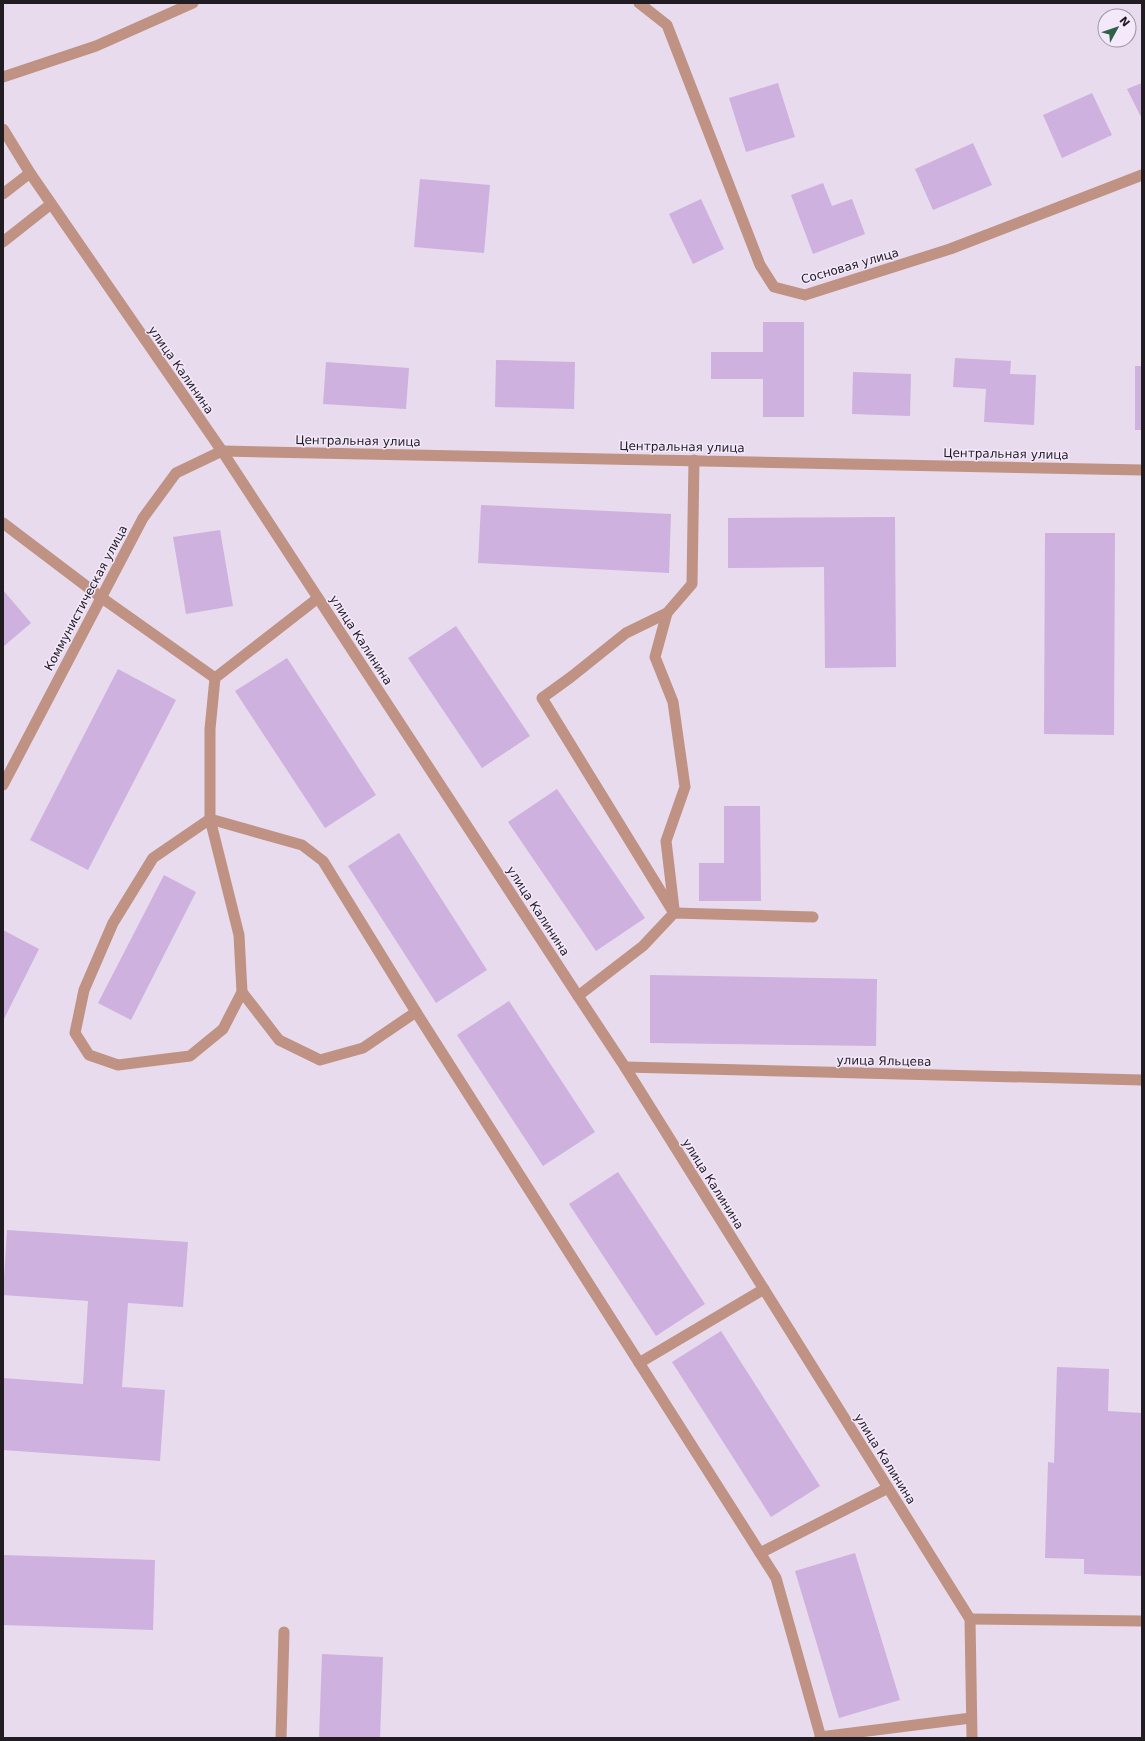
<svg xmlns="http://www.w3.org/2000/svg" width="1145" height="1741" font-family="'DejaVu Sans',sans-serif">
  <style>
    .building { fill: #ceb1de }
    .lines { fill: none; stroke-linecap: round; stroke-linejoin: round }
    .service { stroke: #bf9283; stroke-width: 11 }
    .minor { stroke: #bf9283; stroke-width: 11 }
    .labels { text-anchor: middle; stroke-width: 3; stroke-linejoin: round; paint-order: stroke }
    .street-label { font-size: 12px; fill: #201c22; stroke: #f4e8fb }
  </style>
  <rect width="100%" height="100%" fill="#e7dbed"/>
  <g class="building">
    <path d="M778 83 795 137 746 152 729 98Z"/>
    <path d="M1142 83V119L1127 89Z"/>
    <path d="M1092 93 1112 135 1062 158 1043 115Z"/>
    <path d="M973 143 992 185 933 210 915 169Z"/>
    <path d="M420 179 490 185 484 253 414 247Z"/>
    <path d="M823 183 832 206 852 199 865 234 813 254 791 195Z"/>
    <path d="M701 199 724 249 693 264 669 214Z"/>
    <path d="M763 322H804V417H763V379H711V352H763Z"/>
    <path d="M955 358 1011 361 1010 374 1036 375 1034 425 984 422 986 389 953 387Z"/>
    <path d="M496 360 575 362 574 409 495 407Z"/>
    <path d="M326 362 409 368 406 409 323 404Z"/>
    <rect x="1135" y="366" width="7" height="64"/>
    <path d="M853 372 911 374 910 416 852 414Z"/>
    <path d="M481 505 671 514 669 573 478 563Z"/>
    <path d="M895 517 896 667 825 668 824 567 728 568V518Z"/>
    <path d="M220 530 233 606 186 614 173 537Z"/>
    <path d="M1045 533H1115L1114 735 1044 734Z"/>
    <path d="M3 590 31 623 3 647Z"/>
    <path d="M456 626 530 736 482 768 408 658Z"/>
    <path d="M287 658 376 795 325 828 235 691Z"/>
    <path d="M118 669 176 700 88 870 30 840Z"/>
    <path d="M557 789 645 918 596 951 508 822Z"/>
    <path d="M724 806H760L761 901H699V863H724Z"/>
    <path d="M399 833 487 970 436 1003 348 866Z"/>
    <path d="M164 875 196 892 131 1020 98 1003Z"/>
    <path d="M3 930 39 949 3 1021Z"/>
    <path d="M650 975 877 979 876 1046 650 1043Z"/>
    <path d="M509 1001 595 1132 543 1166 457 1035Z"/>
    <path d="M618 1172 705 1304 656 1336 569 1204Z"/>
    <path d="M7 1230 188 1242 183 1307 128 1303 122 1387 165 1390 160 1461 3 1450V1378L83 1384 88 1301 3 1295Z"/>
    <path d="M721 1331 820 1486 771 1517 672 1362Z"/>
    <path d="M1057 1367 1109 1369 1108 1411 1142 1413V1576L1084 1574V1559L1045 1558 1048 1462 1054 1463Z"/>
    <path d="M855 1553 900 1700 839 1718 795 1571Z"/>
    <path d="M3 1555 155 1560 153 1630 3 1625Z"/>
    <path d="M322 1654 383 1657 380 1738H319Z"/>
  </g>
  <g class="lines">
    <g class="service">
      <path d="M3 194 30 173"/>
      <path d="M3 242 51 204"/>
      <path d="M3 523 102 598 215 678"/>
      <path d="M318 598 215 678 210 729V819L302 845 323 861 416 1012 776 1578 821 1738"/>
      <path d="M667 613 655 657 673 702 685 787 666 841 674 909"/>
      <path d="M210 819 239 935 242 992 223 1029 190 1056 118 1065 89 1055 75 1033 84 990 113 923 153 858Z"/>
      <path d="M674 913 542 698 571 677 626 633 667 613 692 584 694 460"/>
      <path d="M242 992 279 1040 320 1060 363 1048 416 1012"/>
      <path d="M578 996 643 946 674 913 813 917"/>
      <path d="M639 1363 764 1289"/>
      <path d="M760 1553 888 1488"/>
      <path d="M970 1619 1142 1621"/>
      <path d="M820 1737 971 1718"/>
      <path d="M281 1738 284 1632"/>
    </g>
    <g class="minor">
      <path d="M639 3 667 25 760 265 774 287 805 295 950 249 1142 175"/>
      <path d="M3 77 96 46 193 3"/>
      <path d="M3 129 30 173 222 451 578 996 625 1067 970 1619 972 1738"/>
      <path d="M3 785 143 518 176 473 222 451 1142 470"/>
      <path d="M625 1067 1142 1080"/>
    </g>
  </g>
  <g class="labels">
    <g class="street-label">
      <text transform="translate(850 266) rotate(-16)" y="4">Сосновая улица</text>
      <text transform="translate(181 370) rotate(55)" y="4">улица Калинина</text>
      <text transform="translate(358 441) rotate(1)" y="4">Центральная улица</text>
      <text transform="translate(682 447) rotate(1)" y="4">Центральная улица</text>
      <text transform="translate(1006 454) rotate(1)" y="4">Центральная улица</text>
      <text transform="translate(86 598) rotate(-62)" y="4">Коммунистическая улица</text>
      <text transform="translate(361 640) rotate(57)" y="4">улица Калинина</text>
      <text transform="translate(538 911) rotate(57)" y="4">улица Калинина</text>
      <text transform="translate(884 1061) rotate(1)" y="4">улица Яльцева</text>
      <text transform="translate(713 1184) rotate(58)" y="4">улица Калинина</text>
      <text transform="translate(885 1459) rotate(58)" y="4">улица Калинина</text>
    </g>
  </g>
  <rect width="1145" height="1741" fill="none" stroke="#201c22" stroke-width="8"/>
  <g transform="translate(1117 28) rotate(50)"><circle r="19" fill="#f4e8fb" stroke="#9f96a4"/>
  <path d="M0-3L7 15L0 10L-7 15Z" fill="#2e6247"/>
  <text y="-6" font-size="11" font-weight="bold" text-anchor="middle" fill="#201c22">N</text>
  </g>
</svg>
